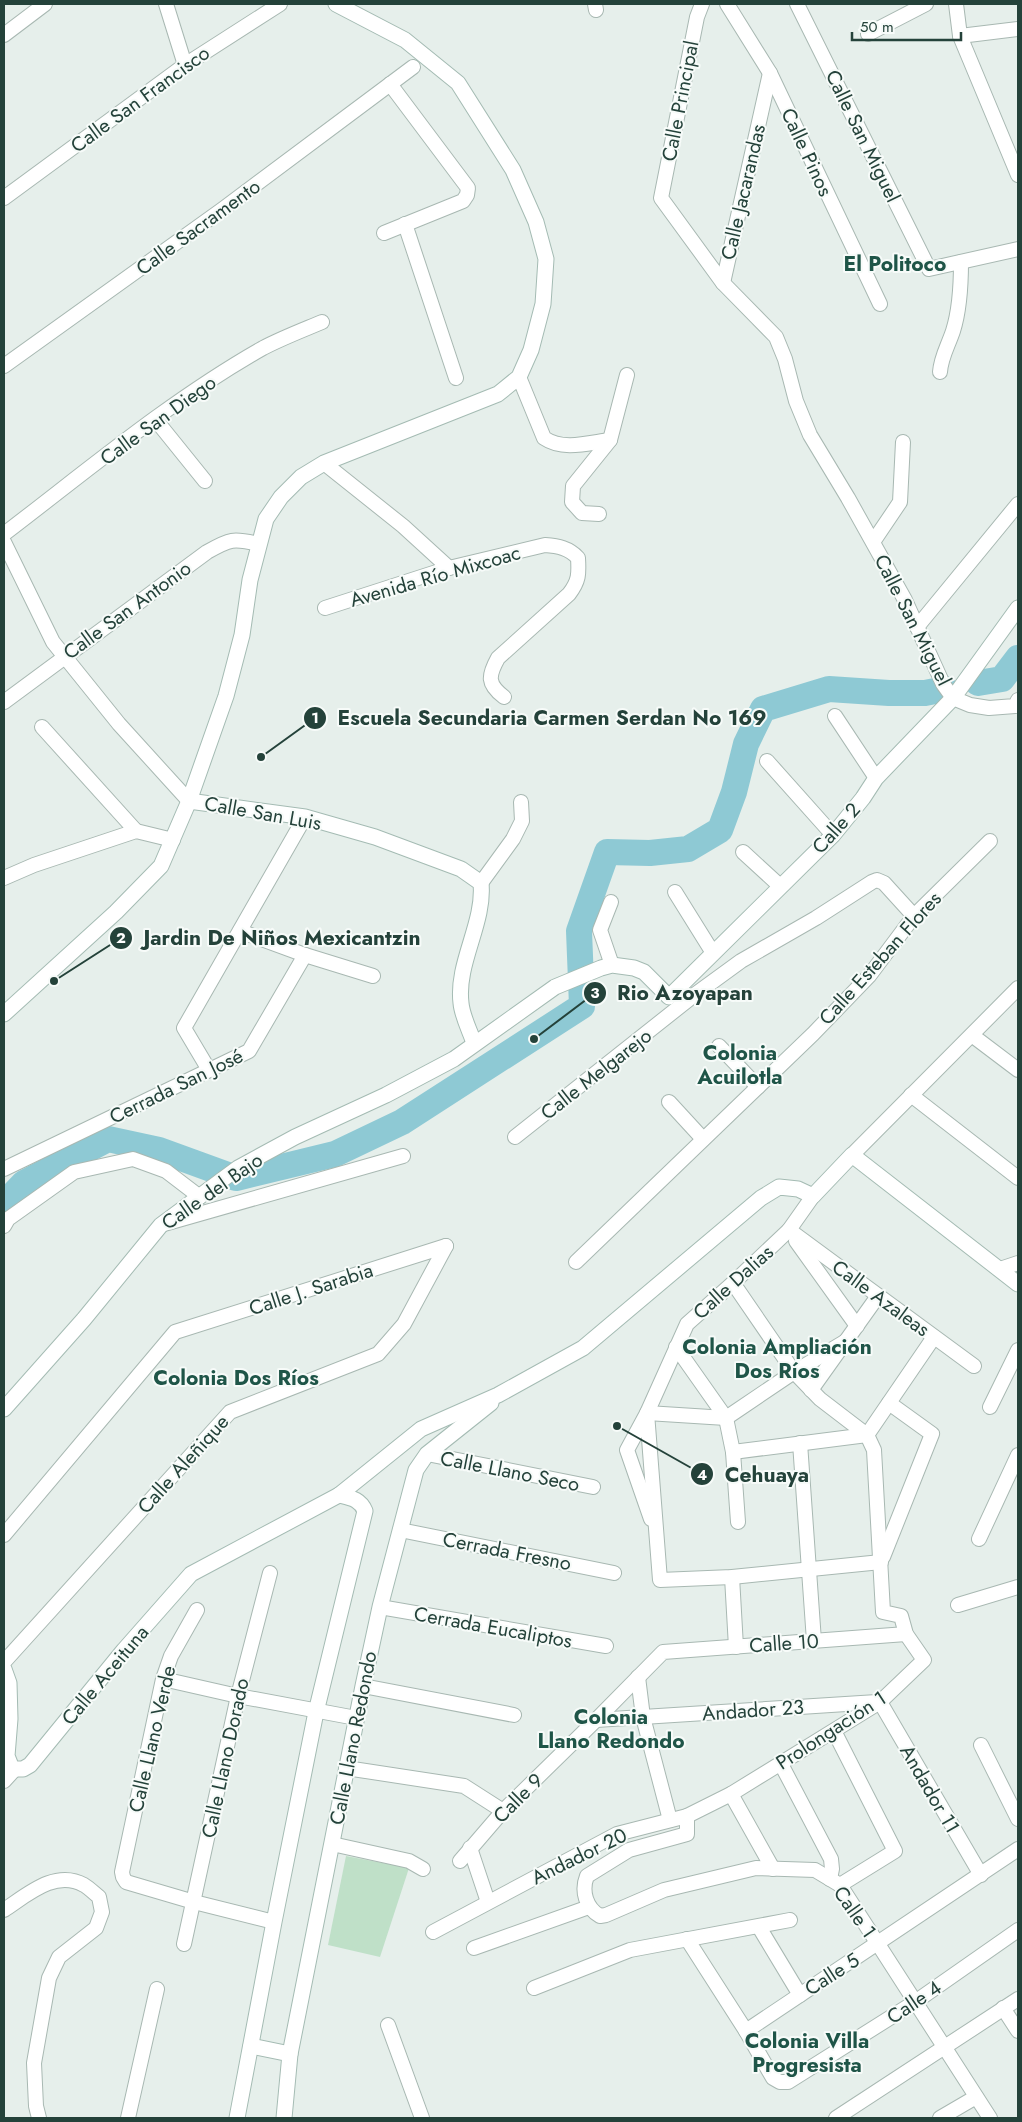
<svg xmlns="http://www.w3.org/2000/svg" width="1022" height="2122" font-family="Jost,sans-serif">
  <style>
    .green { fill: #bfe0c8 }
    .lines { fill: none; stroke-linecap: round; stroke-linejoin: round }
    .river { stroke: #8ec9d4; stroke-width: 26 }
    .street-casing { stroke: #a8b8b2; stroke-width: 16 }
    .secondary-casing { stroke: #a4bbb3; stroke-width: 17 }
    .street { stroke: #fff; stroke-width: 14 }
    .secondary { stroke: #fff; stroke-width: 15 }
    .labels { text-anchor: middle; stroke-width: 4; stroke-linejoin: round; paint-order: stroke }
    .street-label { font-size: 20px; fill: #24423a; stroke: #f7fbf9 }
    .neighbourhood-label { font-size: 21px; font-weight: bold; fill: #1f5548; stroke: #f7fbf9 }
    .leader { fill: none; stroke: #24423a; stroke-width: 2 }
    .callout-dot { fill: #24423a; stroke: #f7fbf9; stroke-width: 2 }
    .mark-label { font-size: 15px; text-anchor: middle; font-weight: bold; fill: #fff }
    .callout-label { font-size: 21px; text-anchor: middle; font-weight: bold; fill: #24423a; stroke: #f7fbf9; stroke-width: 4; stroke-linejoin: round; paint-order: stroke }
  </style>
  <rect width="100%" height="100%" fill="#e6efeb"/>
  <path class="green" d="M346 1856 409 1868 380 1957 328 1945Z"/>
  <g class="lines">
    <g class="river">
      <path d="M978 683 1002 679 1018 658"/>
      <path d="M4 1204 24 1183 108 1139 159 1150 236 1178 335 1154 402 1122 582 1006 579 931 607 852 650 853 688 849 720 830 734 792 746 744 763 709 829 689 889 693H925L945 689"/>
    </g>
    <defs>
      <g id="street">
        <path d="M166 4 185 65"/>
        <path d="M595 4 596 10"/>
        <path d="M702 4 697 17 661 198 723 283 776 337 785 359 796 401 810 435 848 498 905 600 943 684 953 698 970 705 989 708 1015 706 1018 700"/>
        <path d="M727 4 770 73 880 304"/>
        <path d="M797 4 929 269 1018 249"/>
        <path d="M956 4 960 36 1018 175"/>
        <path d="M868 34 926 4"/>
        <path d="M4 35 45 4"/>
        <path d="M960 36 1018 29"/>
        <path d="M4 198 185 65 280 4"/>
        <path d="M405 224 456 378"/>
        <path d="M384 233 463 201 467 195 468 188 390 84"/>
        <path d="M723 283 770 73"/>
        <path d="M4 366 223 209 413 67"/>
        <path d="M940 372C941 357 948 346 953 331 960 309 961 286 961 262"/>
        <path d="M519 377 544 438C563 451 588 443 610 440"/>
        <path d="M155 419 205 481"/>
        <path d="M324 463 403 526 449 568"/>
        <path d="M599 514 582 513 572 502 573 486 610 440 627 375"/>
        <path d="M4 534C88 470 171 400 263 348 282 338 303 330 322 322"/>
        <path d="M4 542 53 642 119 724 189 801"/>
        <path d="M873 542 900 502 903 442"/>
        <path d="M325 608 449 568 545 545C558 546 569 548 578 558 579 574 579 581 569 594L498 658C488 676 487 684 504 697"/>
        <path d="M917 627 1018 504"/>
        <path d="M4 702 207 552C230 539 233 538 259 544"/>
        <path d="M835 716 876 778"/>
        <path d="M42 727 136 831"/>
        <path d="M767 761 833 835"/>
        <path d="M743 852 780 886"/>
        <path d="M4 878 34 865 136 831 173 840"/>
        <path d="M481 883 513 839 522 821 521 802"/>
        <path d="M675 892 713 953"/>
        <path d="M611 902 600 930 612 965"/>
        <path d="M240 931 305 955 373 976"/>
        <path d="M973 1036 1018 1070"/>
        <path d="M719 1046 758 1087"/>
        <path d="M209 1070 184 1028 305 817"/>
        <path d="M911 1095 1018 1178"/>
        <path d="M669 1102 703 1139"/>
        <path d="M515 1137 693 996 741 961 816 918 872 882 877 880 884 883 914 916"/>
        <path d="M852 1155 1018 988"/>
        <path d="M4 1169 249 1051 305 955"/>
        <path d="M813 1196 789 1230 733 1283 687 1324 647 1413 660 1580 732 1577 881 1562"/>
        <path d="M164 1224 403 1156"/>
        <path d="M4 1226 8 1219 74 1172 133 1159 166 1171 200 1197"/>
        <path d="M789 1230 974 1366"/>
        <path d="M796 1241 857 1326"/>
        <path d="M576 1262 813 1034 869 976 914 916 990 841"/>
        <path d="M1000 1269 1018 1263"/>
        <path d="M676 1347 726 1418 733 1452 867 1435"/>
        <path d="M811 1390 878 1296"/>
        <path d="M990 1407 1018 1350"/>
        <path d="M867 1435 934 1337"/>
        <path d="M800 1443 814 1641"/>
        <path d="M733 1452 738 1522"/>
        <path d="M427 1454 593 1487"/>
        <path d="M651 1519 627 1450 647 1413 726 1418 794 1372 846 1341"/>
        <path d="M400 1530 614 1573"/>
        <path d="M4 1535 175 1332 446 1246"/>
        <path d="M979 1539 1018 1455"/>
        <path d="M883 1557 932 1434 889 1403"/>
        <path d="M732 1577 736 1647"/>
        <path d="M958 1605 1018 1587"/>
        <path d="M380 1607 606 1646"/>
        <path d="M197 1610 171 1656 163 1679 122 1872 123 1877 126 1882 194 1902 274 1922"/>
        <path d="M4 1662 230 1412 378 1354 404 1324 446 1246"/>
        <path d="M638 1677 643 1717 670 1820"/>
        <path d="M163 1679 238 1696 356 1718"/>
        <path d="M363 1686 514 1715"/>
        <path d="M880 1702 981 1875"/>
        <path d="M596 1720 877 1702"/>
        <path d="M834 1731 895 1851 840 1885"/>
        <path d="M981 1745 1018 1819"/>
        <path d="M781 1764 831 1859 832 1869 830 1879"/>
        <path d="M346 1768 464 1786 503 1811"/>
        <path d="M4 1781 15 1769"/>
        <path d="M731 1794 773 1869"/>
        <path d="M687 1816V1834L629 1850 587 1876C581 1891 586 1908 600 1916L606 1915 664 1890 756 1868 815 1870 840 1885 990 2118"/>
        <path d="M332 1844 409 1861 423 1869"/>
        <path d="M470 1848 488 1902"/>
        <path d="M460 1861 503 1811 596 1720 663 1652 906 1634"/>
        <path d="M4 1910C27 1895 55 1869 84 1885 89 1888 94 1893 99 1897L102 1912 96 1928 59 1957 49 1978 34 2063 36 2106 39 2118"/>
        <path d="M759 1927 800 1995"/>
        <path d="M433 1932 617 1834 687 1816 731 1794 880 1702 924 1660 906 1634 901 1616 883 1612 874 1450 867 1435 820 1399 794 1372 733 1283"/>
        <path d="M687 1939 746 2031 773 2078 780 2082H788L915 2002 1018 1930"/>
        <path d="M184 1944 238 1696 270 1573"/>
        <path d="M474 1948 589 1907"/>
        <path d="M534 1988 630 1950 790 1920"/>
        <path d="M1003 2008 1018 2031"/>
        <path d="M388 2025 422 2118"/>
        <path d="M746 2031 1018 1849"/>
        <path d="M128 2118 157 1989"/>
        <path d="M836 2118 1018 1999"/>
        <path d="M940 2118 976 2097"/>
      </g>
      <g id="secondary">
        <path d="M189 801 305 817 375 837 461 869 481 883C485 923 456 963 461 1003 462 1016 470 1031 474 1043"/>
        <path d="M4 1014 116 912 161 866 189 801 226 696 242 635 250 580 266 519 281 497 301 477 324 463 498 394 519 377 531 350 543 304 546 259 536 222 513 170 458 83 405 40 336 4"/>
        <path d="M4 1409 84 1319 161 1225 238 1168 295 1137 386 1095 454 1059 555 987 601 968 612 965 634 968 644 972 669 997 833 835 863 798 876 778 953 698 1018 608"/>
        <path d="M4 1669 9 1683 10 1719 7 1756 11 1766 15 1769H23L30 1765 124 1650 191 1574 339 1495 421 1429 498 1395 583 1348 761 1198 779 1187 798 1189 813 1196 852 1155 1018 1284"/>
        <path d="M251 2046 290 2054"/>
        <path d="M237 2118 274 1922 316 1712 365 1511C360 1499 351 1498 339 1495"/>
        <path d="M284 2118 290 2054 363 1686 380 1607 416 1470 427 1454 491 1403"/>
      </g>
    </defs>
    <use href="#street" class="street-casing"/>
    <use href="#secondary" class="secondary-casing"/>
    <use href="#street" class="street"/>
    <use href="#secondary" class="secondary"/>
  </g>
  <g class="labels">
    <g class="street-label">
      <text transform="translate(140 99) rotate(-36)" y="7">Calle San Francisco</text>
      <text transform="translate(680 101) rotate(-79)" y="7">Calle Principal</text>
      <text transform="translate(863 136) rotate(64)" y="7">Calle San Miguel</text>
      <text transform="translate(807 152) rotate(65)" y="7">Calle Pinos</text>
      <text transform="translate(743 192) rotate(-77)" y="7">Calle Jacarandas</text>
      <text transform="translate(198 227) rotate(-36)" y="7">Calle Sacramento</text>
      <text transform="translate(158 420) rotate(-36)" y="7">Calle San Diego</text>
      <text transform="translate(435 576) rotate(-16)" y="7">Avenida Río Mixcoac</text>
      <text transform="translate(127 610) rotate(-36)" y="7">Calle San Antonio</text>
      <text transform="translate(913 620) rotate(63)" y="7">Calle San Miguel</text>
      <text transform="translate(263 813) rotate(10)" y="7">Calle San Luis</text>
      <text transform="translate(836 828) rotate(-48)" y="7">Calle 2</text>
      <text transform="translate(880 958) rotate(-48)" y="7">Calle Esteban Flores</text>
      <text transform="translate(596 1074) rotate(-38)" y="7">Calle Melgarejo</text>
      <text transform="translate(176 1086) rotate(-26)" y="7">Cerrada San José</text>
      <text transform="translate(212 1191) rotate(-35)" y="7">Calle del Bajo</text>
      <text transform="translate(733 1282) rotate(-42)" y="7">Calle Dalias</text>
      <text transform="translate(311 1289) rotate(-18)" y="7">Calle J. Sarabia</text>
      <text transform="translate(881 1298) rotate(36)" y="7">Calle Azaleas</text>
      <text transform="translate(183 1464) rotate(-48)" y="7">Calle Aleñique</text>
      <text transform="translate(510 1471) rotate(11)" y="7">Calle Llano Seco</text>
      <text transform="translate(507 1551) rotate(11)" y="7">Cerrada Fresno</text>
      <text transform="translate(493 1627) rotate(10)" y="7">Cerrada Eucaliptos</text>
      <text transform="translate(784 1643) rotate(-4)" y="7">Calle 10</text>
      <text transform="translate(105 1675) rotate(-50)" y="7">Calle Aceituna</text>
      <text transform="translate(753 1710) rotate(-4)" y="7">Andador 23</text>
      <text transform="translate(831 1730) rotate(-33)" y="7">Prolongación 1</text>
      <text transform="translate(353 1738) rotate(-79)" y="7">Calle Llano Redondo</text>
      <text transform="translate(152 1739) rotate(-77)" y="7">Calle Llano Verde</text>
      <text transform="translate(225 1758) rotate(-78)" y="7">Calle Llano Dorado</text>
      <text transform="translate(930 1789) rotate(60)" y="7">Andador 11</text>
      <text transform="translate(518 1798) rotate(-45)" y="7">Calle 9</text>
      <text transform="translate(579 1856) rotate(-26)" y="7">Andador 20</text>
      <text transform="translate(855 1912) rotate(55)" y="7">Calle 1</text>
      <text transform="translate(832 1974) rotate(-33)" y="7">Calle 5</text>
      <text transform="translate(914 2002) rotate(-34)" y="7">Calle 4</text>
    </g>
    <g class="neighbourhood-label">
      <text x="895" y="271">El Politoco</text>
      <text x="740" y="1060">Colonia<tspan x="740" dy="24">Acuilotla</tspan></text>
      <text x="777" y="1354">Colonia Ampliación<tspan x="777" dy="24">Dos Ríos</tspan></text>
      <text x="236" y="1385">Colonia Dos Ríos</text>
      <text x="611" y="1724">Colonia<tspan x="611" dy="24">Llano Redondo</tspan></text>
      <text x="807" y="2048">Colonia Villa<tspan x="807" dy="24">Progresista</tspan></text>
    </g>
  </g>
  <path class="leader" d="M261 757L315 718M54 981L121 938M534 1039L595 993M617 1426L702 1474"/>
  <g class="callout-dot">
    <circle cx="261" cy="757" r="5"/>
    <circle cx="54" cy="981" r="5"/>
    <circle cx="534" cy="1039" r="5"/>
    <circle cx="617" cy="1426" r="5"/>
    <circle cx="315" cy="718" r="12"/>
    <circle cx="121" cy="938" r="12"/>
    <circle cx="595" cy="993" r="12"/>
    <circle cx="702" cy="1474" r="12"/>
  </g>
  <g class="mark-label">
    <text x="315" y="723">1</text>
    <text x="121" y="943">2</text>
    <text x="595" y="998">3</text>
    <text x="702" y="1480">4</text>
  </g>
  <g class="callout-label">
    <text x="552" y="725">Escuela Secundaria Carmen Serdan No 169</text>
    <text x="282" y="945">Jardin De Niños Mexicantzin</text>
    <text x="685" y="1000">Rio Azoyapan</text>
    <text x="767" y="1482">Cehuaya</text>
  </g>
  <rect width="1022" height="2122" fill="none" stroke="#24423a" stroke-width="10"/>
  <path d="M852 32v8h109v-8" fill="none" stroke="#24423a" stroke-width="2.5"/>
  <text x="860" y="32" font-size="15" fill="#24423a" stroke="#f7fbf9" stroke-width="4" paint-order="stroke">50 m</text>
</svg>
